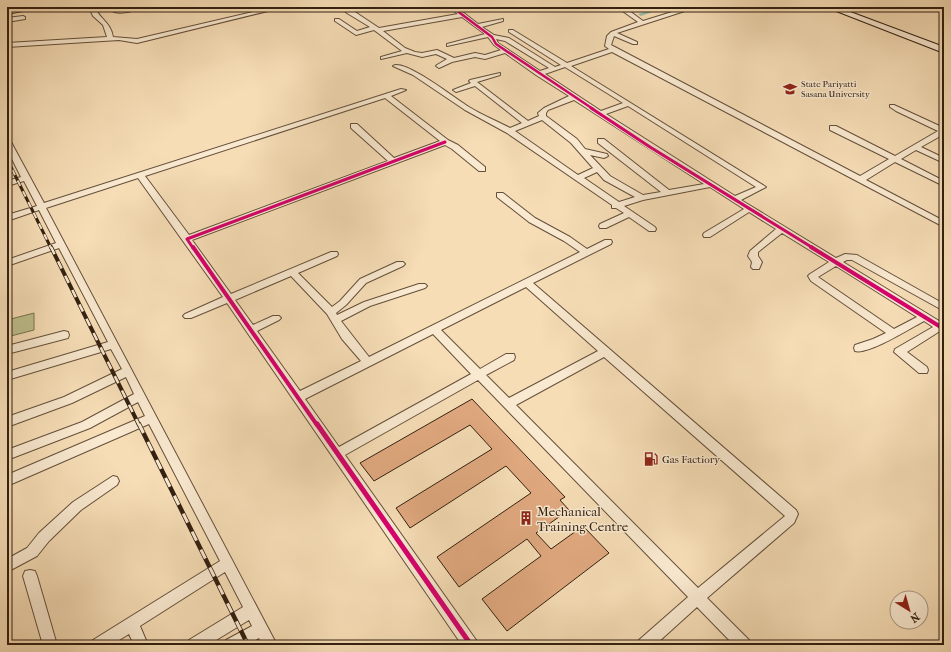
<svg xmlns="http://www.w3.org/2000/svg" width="951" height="652" font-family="'IM FELL French Canon',serif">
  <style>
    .green { fill: #bdc08d; stroke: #78704f }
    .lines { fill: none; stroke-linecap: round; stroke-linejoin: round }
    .canal { fill: #9dbcab; fill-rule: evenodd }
    .building { fill: #e1a980; stroke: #332011 }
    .minor-casing { stroke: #644f3a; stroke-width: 2 }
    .secondary-casing { stroke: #332011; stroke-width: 2 }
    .minor { fill: #f9e9d0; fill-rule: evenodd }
    .secondary { fill: #f9e9d0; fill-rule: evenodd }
    .rail-far2-casing { stroke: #332011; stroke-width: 3 }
    .rail-far1-casing { stroke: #332011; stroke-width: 4 }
    .rail-casing { stroke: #332011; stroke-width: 4.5 }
    .rail-far2 { stroke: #f9e9d0; stroke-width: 2; stroke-dasharray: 6; stroke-linecap: butt }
    .rail-far1 { stroke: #f9e9d0; stroke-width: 2.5; stroke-dasharray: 8; stroke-linecap: butt }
    .rail { stroke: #f9e9d0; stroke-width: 3; stroke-dasharray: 10; stroke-linecap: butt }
    .cycleway-far3-casing { stroke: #f9e9d0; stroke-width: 4 }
    .cycleway-far2-casing { stroke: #f9e9d0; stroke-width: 5 }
    .cycleway-far1-casing { stroke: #f9e9d0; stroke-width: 6 }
    .cycleway-casing { stroke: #f9e9d0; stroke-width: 8 }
    .cycleway-far3 { stroke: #d6006c; stroke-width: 2.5 }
    .cycleway-far2 { stroke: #d6006c; stroke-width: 3 }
    .cycleway-far1 { stroke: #d6006c; stroke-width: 4 }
    .cycleway { stroke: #d6006c; stroke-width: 5 }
    .labels { text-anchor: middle; stroke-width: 3; stroke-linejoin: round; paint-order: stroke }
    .far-poi-label { font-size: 9px; fill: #332011; stroke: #f9e9d0; text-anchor: start }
    .poi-label { font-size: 11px; fill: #332011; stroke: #f9e9d0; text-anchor: start }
    .near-poi-label { font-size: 13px; fill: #332011; stroke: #f9e9d0; text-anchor: start }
  </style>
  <rect width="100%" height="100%" fill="#f6ddb6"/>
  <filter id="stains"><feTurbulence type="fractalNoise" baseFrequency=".005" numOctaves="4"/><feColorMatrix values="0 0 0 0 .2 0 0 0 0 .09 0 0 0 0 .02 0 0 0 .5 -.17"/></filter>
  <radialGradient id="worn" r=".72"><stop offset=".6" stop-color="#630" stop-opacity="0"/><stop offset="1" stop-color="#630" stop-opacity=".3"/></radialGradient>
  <path class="green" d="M34 313V330L7 337V320Z"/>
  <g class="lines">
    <path class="canal" d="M660 7H667L641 16 638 14Z"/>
  </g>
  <path class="building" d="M472 399 565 497 560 500 569 510 536 533 551 549 583 526 609 553 507 631 482 599 541 556 527 539 459 587 437 557 531 493 506 466 410 528 396 508 492 449 470 425 374 481 360 463Z"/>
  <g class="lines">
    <defs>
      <g id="minor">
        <path d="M30 7H45L7 14V10Z"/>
        <path d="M89 7H95C99 19 111 22 113 37L137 39 274 7H284L137 43 119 40 7 47V43L107 37 103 25 93 16Z"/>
        <path d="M131 7H137C134 13 117 14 112 11Z"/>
        <path d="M340 7H347L351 10 361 7H370L355 12 379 28 458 14 449 7H456L478 24 503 19V21L482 27 494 35 509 38 555 67 561 65 509 32V30H513L567 63 609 49 605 46 607 36 611 32 638 22 617 7H624L643 21 688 7H697L617 33 637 42V44H633L614 36 611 45 860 176 889 159 830 130V126H836L895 156 938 131 896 111 890 107V105H894L944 128V134L921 147 944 158V163L916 150 901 159 944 181V186L895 162 866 180 944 221V227L612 52 571 66 766 187 741 200 836 258 845 254 857 255 944 304V311L852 260H847L843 262 944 324V333L940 331 907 352 927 367 928 370 927 373H919L894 352 895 349 933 327 924 321C911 328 868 355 855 351L854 348 855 345 873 339 886 333 811 281 808 276 810 274 829 262 782 233 758 252V256L762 262 759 269H753L751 267 752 262 748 256 750 251 776 229 749 212 710 237H704L703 235 704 233 744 209 710 187 643 200 624 206 655 227 656 229 655 231H649L629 217 606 228H600L599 226 600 224 624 213 616 208H612V205L507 133 465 110 413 75 393 66C404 58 457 100 469 107 482 115 497 121 510 128L522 123 475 86 456 92 453 90 471 83 469 81 470 80 500 73V75L477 82 528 121 539 116 538 113 544 108 569 96 536 75 505 53 485 59 475 57 452 62 439 68 436 66 437 65 447 59 436 54 422 57 407 53 381 59V57L402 51 374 30 356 35 335 21V19H339L357 31 370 27 347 13ZM462 17 485 34 447 44V46L488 37 494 45 501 50 485 55 475 53 454 58 437 50 422 53 415 52 405 48 383 31ZM496 39 505 41 549 68 540 71 498 43ZM565 67 623 103 601 111 545 74ZM574 100 704 184 669 190 604 139H598V143L661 192 643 195 610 176 590 155 604 158 608 156 607 154 585 149 577 139 546 116V113L548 110ZM628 106 756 187 735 196 606 114ZM542 120 571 143 593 168 578 175 515 131ZM597 172 604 180 635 197 619 202 584 178ZM836 266 917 317 894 329 818 277Z"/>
        <path d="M23 16 25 17V19L7 22V18Z"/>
        <path d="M401 89 406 90 391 96 448 140 458 145 485 167V171H479L452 149 445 145 192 240 231 294 331 252H337L338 254 337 256 298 273 332 307 340 301 360 279 397 262H403L405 264 403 266 366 283 346 305 336 313 337 315 364 302 419 284H425L427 286 425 288 370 306 341 321 369 357 580 252 564 241 529 222 497 197V193H503L535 218 570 237 587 249 605 240H611L612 242 611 244 533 283 796 510 798 514 794 523 707 598 749 640 751 645H734L697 607 655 645H637L639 640 688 597 478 380 345 455 476 640 478 645H462L227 303 191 318H185L183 316 185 314 223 297 138 178 46 208 277 645H262L259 638 246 645H224L226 640 252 626 249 620 208 645H187L189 640 243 607 225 572 140 626 148 645H134L129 634 111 645H91L93 640 220 561 149 424 7 486V475L145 416 138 402 90 428 7 460V450L82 422 134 394 126 377 72 403 7 427V417L64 397 122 369 111 349 7 380V372L108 342 59 248 7 266V260L56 243 39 210 7 221V215L37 206 24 181 7 186V181L21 177 7 149V140L11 142 44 203ZM385 98 440 141 394 158 357 124H351V128L388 161 189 235 145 176ZM291 276 327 314 342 339 361 361 300 391 257 331 279 320 281 318 279 316H273L253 325 235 300ZM526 287 598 351 509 398 486 375 514 360 515 357 514 354H506L480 369 441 330ZM433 334 471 374 339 447 305 399ZM604 357 785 516 698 588 516 405Z"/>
        <path d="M64 331 68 332 69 335 68 338 7 354V346Z"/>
        <path d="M113 476 117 477 119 481 117 485 81 510 49 541 37 556 7 572V559L27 548 39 533 73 502Z"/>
        <path d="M30 570 35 571 37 576 57 645H43L23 576 25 571Z"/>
      </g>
      <path id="secondary" d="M826 7H837L944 47V53Z"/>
    </defs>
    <use href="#minor" class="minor-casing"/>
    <use href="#secondary" class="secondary-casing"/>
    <use href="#minor" class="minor"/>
    <use href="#secondary" class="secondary"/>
    <defs>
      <path id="rail-far2" d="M7 159 51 248"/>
      <path id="rail-far1" d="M51 247 139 425"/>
      <path id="rail" d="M139 424 248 645"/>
    </defs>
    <use href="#rail-far2" class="rail-far2-casing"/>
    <use href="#rail-far1" class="rail-far1-casing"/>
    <use href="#rail" class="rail-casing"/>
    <use href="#rail-far2" class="rail-far2"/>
    <use href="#rail-far1" class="rail-far1"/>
    <use href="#rail" class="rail"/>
    <defs>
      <path id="cycleway-far3" d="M452 7 492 37 496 44 593 109"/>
      <g id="cycleway-far2">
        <path d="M591 108 650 147 813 248"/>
        <path d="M193 248 187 239 445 142"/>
      </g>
      <g id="cycleway-far1">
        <path d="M193 247 317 425"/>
        <path d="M811 247 944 329"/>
      </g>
      <path id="cycleway" d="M317 424 471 645"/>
    </defs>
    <use href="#cycleway-far3" class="cycleway-far3-casing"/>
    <use href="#cycleway-far2" class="cycleway-far2-casing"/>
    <use href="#cycleway-far1" class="cycleway-far1-casing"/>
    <use href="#cycleway" class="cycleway-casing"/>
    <use href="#cycleway-far3" class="cycleway-far3"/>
    <use href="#cycleway-far2" class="cycleway-far2"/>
    <use href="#cycleway-far1" class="cycleway-far1"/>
    <use href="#cycleway" class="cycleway"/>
  </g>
  <defs>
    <symbol id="university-bare" viewBox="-9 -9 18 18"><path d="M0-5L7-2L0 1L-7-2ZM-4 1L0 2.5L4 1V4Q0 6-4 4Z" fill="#8f2418" stroke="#f9e9d0" stroke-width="2.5" paint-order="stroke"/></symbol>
    <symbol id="fuel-bare" viewBox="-9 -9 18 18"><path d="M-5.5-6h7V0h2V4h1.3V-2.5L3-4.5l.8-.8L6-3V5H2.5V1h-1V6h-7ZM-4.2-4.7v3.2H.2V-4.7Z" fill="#8f2418" stroke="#f9e9d0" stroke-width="2.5" paint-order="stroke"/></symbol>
    <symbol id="building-bare" viewBox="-9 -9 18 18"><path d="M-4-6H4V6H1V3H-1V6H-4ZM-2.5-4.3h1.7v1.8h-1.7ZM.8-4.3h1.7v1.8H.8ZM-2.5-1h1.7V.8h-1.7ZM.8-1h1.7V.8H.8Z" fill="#8f2418" stroke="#f9e9d0" stroke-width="2.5" paint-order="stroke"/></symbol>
  </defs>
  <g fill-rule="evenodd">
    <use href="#university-bare" x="780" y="79" width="20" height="20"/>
    <use href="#fuel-bare" x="641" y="449" width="20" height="20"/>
    <use href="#building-bare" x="516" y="508" width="20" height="20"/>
  </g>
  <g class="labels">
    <g class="far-poi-label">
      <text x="801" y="87">State Pariyatti<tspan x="801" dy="10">Sasana University</tspan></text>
    </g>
    <g class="poi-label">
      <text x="662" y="463">Gas Factiory</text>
    </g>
    <g class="near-poi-label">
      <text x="537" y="516">Mechanical<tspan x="537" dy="15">Training Centre</tspan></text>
    </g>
  </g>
  <rect width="951" height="652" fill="none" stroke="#f6ddb6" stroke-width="24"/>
  <rect x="8" y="8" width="935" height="636" fill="none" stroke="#332011" stroke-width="2"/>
  <rect x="12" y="12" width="927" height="628" fill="none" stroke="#332011"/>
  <g transform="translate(909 610) rotate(143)"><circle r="19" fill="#f9e9d0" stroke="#aa9984"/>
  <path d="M0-3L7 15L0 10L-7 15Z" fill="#8f2418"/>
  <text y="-6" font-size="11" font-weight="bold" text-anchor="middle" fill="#332011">N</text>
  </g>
  <rect width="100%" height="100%" filter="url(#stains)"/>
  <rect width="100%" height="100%" fill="url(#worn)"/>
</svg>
